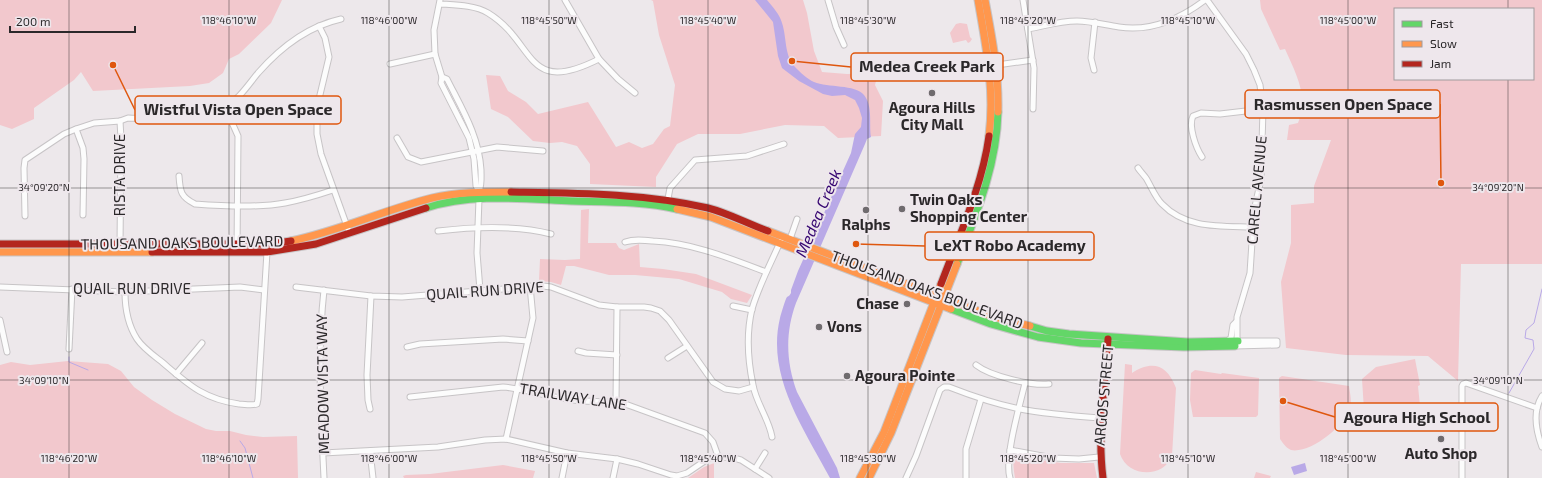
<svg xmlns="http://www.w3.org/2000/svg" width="1542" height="478" font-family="'Exo 2',sans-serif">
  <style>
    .green { fill: #f2c8cd; fill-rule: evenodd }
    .water { fill: #b9a9e7 }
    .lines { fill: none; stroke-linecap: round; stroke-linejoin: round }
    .stream { stroke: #b9a9e7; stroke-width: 1 }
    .street-casing { stroke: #c7c4c6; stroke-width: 7 }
    .fast-casing { stroke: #c7c4c6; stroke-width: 9 }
    .slow-casing { stroke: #c7c4c6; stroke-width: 9 }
    .jam-casing { stroke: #c7c4c6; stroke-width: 9 }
    .street { stroke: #fcfcfc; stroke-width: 5 }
    .fast { stroke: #63d668; stroke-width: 7 }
    .slow { stroke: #ff974d; stroke-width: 7 }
    .jam { stroke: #b3261e; stroke-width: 7 }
    .ticks { fill: none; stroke: #2b282a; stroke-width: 1; stroke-opacity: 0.45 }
    .poi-dot { fill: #6f6b6e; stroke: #eee7ec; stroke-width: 1.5 }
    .labels { text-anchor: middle; stroke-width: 4; stroke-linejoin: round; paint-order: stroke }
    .poi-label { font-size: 15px; font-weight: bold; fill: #2b282a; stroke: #eee7ec }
    .street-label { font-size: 15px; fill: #2b282a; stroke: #eee7ec }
    .water-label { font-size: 16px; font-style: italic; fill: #360772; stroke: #eee7ec }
    .ticks-label { font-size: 10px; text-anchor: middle; fill: #2b282a; stroke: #eee7ec; stroke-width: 4; stroke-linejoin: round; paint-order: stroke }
    .leader { fill: none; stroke: #df570e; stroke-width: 1.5 }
    .callout-dot { fill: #df570e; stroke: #eee7ec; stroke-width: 1.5 }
    .callout { fill: #eee7ec; stroke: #df570e; stroke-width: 1.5 }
    .callout-label { font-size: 16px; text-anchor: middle; font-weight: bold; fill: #2b282a }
  </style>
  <rect width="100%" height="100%" fill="#ede8eb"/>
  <g class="green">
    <path d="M0 0H282L271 23 239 54 229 59 223 73 209 83 190 86 93 91 81 72 74 80 34 108V119L12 129 0 125Z"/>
    <path d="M651 0H803L807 13 814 51 822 72 847 74 878 73 875 85 883 101 881 136 838 138 824 126 785 125 740 134H698L677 144 656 177V187L590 184V164L577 146 562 142 550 143 533 141 508 117 491 109 486 75 500 76 508 91 526 102 538 114 588 102 616 147 629 142 642 148 653 144 664 129 670 126 675 85 659 35 653 1Z"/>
    <path d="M1260 0H1542V264H1461L1458 381 1428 356 1346 355 1286 348 1281 282 1291 243V205L1314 203V186L1331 140H1287L1289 125 1298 123C1309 96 1296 74 1285 49L1280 50 1261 9ZM1395 9H1533V79H1395Z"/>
    <path d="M960 23 967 24 970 37 972 39 970 42 968 43 966 40 953 43 950 33 956 24Z"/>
    <path d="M589 209 588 243H616L619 248 624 250 639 244 640 267 663 269 696 274 752 295 747 303 731 299 722 292 679 279 635 275H609L574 266H566L561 285 551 282 539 281 540 259 565 260 580 259 581 210Z"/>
    <path d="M1415 359 1420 385 1418 386 1420 406 1418 408 1370 413 1364 410 1362 379 1376 367Z"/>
    <path d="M68 361 108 364 121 371 134 387 152 400 175 414 206 429 216 431H230L246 435 263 437 297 436 298 478H0V365L11 362 30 365Z"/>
    <path d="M1125 364 1132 365V373C1152 360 1167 364 1176 388L1172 456C1164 478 1128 478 1120 454Z"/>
    <path d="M1195 370 1221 374 1222 373 1259 378 1258 415 1256 417H1193L1190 400 1191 373Z"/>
    <path d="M1282 376 1349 386C1350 393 1352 402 1350 408 1345 426 1310 454 1291 450 1286 448 1283 443 1280 439L1279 378Z"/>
    <path d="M1015 456 1061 463H1094L1097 478H1015C1014 471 1012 462 1015 456Z"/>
    <path d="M714 463V478H688L704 467Z"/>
    <path d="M503 465 535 471 533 478H404L403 476 406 475 430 474Z"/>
    <path d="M1256 472 1271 476 1270 478H1254Z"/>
  </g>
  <g class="water">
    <path d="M755 0H767C773 7 780 15 782 23 787 38 784 55 795 67 800 72 807 79 814 82 828 88 855 84 864 95 873 106 869 124 871 137L867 139 865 144 796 303C785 333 786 362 797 392L837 468 840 478H830C804 429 766 376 780 318 781 314 785 300 787 297 789 296 790 295 791 293V290L798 271 851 153 855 134 861 127 862 118 859 108 855 100 845 95 832 96 823 94 799 81 782 68 778 56 773 22Z"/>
    <path d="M1305 463 1307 471 1294 475 1291 467Z"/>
  </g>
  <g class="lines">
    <g class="stream">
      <path d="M69 357V362L88 370"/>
      <path d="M1509 393 1534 349 1533 340 1525 338 1526 330 1534 323 1542 289"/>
      <path d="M240 441 245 448 253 478"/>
    </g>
    <defs>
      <g id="street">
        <path d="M440 0 434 30 435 54 442 77 441 83 469 138 474 159 476 186 479 191V199L477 253 480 290"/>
        <path d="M565 0 599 59 618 79 635 93"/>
        <path d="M828 0 836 27 844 45"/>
        <path d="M1023 0 1034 68 1033 109"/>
        <path d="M1207 0 1246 54 1254 70 1260 85 1263 109 1261 179 1254 211 1250 273 1237 317V344"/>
        <path d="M440 4C455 5 475 5 488 13 537 43 524 97 599 59"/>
        <path d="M319 26 325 38 329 57 319 99 317 116V134L321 154 348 229"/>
        <path d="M1028 29C1044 26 1060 21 1077 21 1091 21 1105 25 1119 27 1151 32 1180 19 1205 0"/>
        <path d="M390 64 435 54"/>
        <path d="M1094 70 1091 58 1095 22"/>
        <path d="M990 72 997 65 1033 60"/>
        <path d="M442 77 447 79C462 109 479 136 481 170 481 178 482 184 479 191"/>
        <path d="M225 107 238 136 237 252"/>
        <path d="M120 121 121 139 120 246"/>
        <path d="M76 129 83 148 84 159 83 215"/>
        <path d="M397 138 408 157 421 162 497 147 543 151"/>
        <path d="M1202 157C1196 148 1188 126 1193 116L1201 113 1220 114 1263 109"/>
        <path d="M1138 168C1140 171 1143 174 1146 178 1151 186 1155 197 1162 204 1186 229 1220 226 1252 227"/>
        <path d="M179 176C180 192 181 197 195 204 222 206 259 208 285 203 302 200 318 195 333 190"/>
        <path d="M667 204 670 188 695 160 747 156 784 144"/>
        <path d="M25 216 24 168 25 160 64 134 76 129 94 123 120 121 128 118C140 119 152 118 164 117 185 116 206 116 224 107 239 100 248 85 258 73 280 48 309 26 341 19"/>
        <path d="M438 231C473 227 516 225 551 234"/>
        <path d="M790 239 797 219"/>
        <path d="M625 242C634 239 643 240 653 241 693 243 729 258 766 272"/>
        <path d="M0 287 125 292 240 287 264 290"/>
        <path d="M296 287 371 296 402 297 543 286 551 287 599 305 617 307H644L651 308 660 311 669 320 713 382 725 389 739 391 753 387"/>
        <path d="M324 290C317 353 321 415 324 478"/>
        <path d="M125 292C125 308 128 325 137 339 143 348 153 355 162 362 188 384 203 399 239 404 245 404 250 406 257 404L258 399 267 252"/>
        <path d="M733 306 752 310"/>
        <path d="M0 320 7 352"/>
        <path d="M1227 341 1231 338 1233 325 1236 322"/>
        <path d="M1235 346 1277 345V341H1238"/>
        <path d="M407 347 420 344 503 339 528 341"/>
        <path d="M69 349 72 289"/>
        <path d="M578 351 586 353 617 355"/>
        <path d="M668 358 687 346"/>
        <path d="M976 365C990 376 1031 386 1049 384"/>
        <path d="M176 374 202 343"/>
        <path d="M1542 396C1532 412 1536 431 1542 447"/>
        <path d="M410 397 503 387C525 389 545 396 567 399 587 403 608 400 628 405L705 433 713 442 718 456"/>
        <path d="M616 402 617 307"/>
        <path d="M370 409 368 400 367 375 371 296"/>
        <path d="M772 437C769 419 756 403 753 385 748 361 746 334 752 309 759 285 771 263 781 240"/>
        <path d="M506 439 533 318 530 286"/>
        <path d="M1010 450 1053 458 1079 459 1099 457"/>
        <path d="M370 451 373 478"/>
        <path d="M323 453 438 447 485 440 506 439 567 453 617 459 638 464 671 475 677 476 687 473 709 458 730 457 741 460 769 478"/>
        <path d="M755 469 765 453"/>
        <path d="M562 478 567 453"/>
        <path d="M613 478 617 459"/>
        <path d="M906 478 916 456 940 390 944 387H949C972 396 995 404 1020 409 1046 414 1073 416 1100 418"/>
        <path d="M966 478V449L981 399"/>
        <path d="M1010 478C1004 458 1020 405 1025 383"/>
        <path d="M1462 478V386L1463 384 1466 383 1537 408"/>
      </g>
      <g id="fast">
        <path d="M426 208C472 193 523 199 571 201 606 202 642 201 677 209"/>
        <path d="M957 264C976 215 997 165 998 112"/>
        <path d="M951 309 991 324 1038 337 1081 343 1184 347 1235 346"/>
        <path d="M1030 326 1047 331 1069 334 1188 342 1238 341"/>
      </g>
      <g id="slow">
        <path d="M978 0C986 46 995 90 989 136"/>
        <path d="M985 0C992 37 999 73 998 112"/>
        <path d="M677 209 711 217 951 309"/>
        <path d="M768 231 991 316 1030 326"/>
        <path d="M291 241C339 231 384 210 432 198 457 192 484 192 511 192"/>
        <path d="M0 252H152"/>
        <path d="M860 478 884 432 941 284"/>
        <path d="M869 478 891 433 957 264"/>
      </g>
      <g id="jam">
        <path d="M511 192C576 193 644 193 708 208 728 213 748 224 768 231"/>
        <path d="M0 244H270L291 241"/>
        <path d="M152 252H267L316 244 426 208"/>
        <path d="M941 284C959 236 982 187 989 136"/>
        <path d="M1103 478C1097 431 1105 386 1108 339"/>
      </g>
    </defs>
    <use href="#street" class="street-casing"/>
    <use href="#fast" class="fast-casing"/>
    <use href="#slow" class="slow-casing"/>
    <use href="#jam" class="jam-casing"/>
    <use href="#street" class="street"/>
    <use href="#fast" class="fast"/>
    <use href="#slow" class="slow"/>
    <use href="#jam" class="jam"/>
  </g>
  <path class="ticks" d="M69 0V478M229 0V478M389 0V478M549 0V478M708 0V478M868 0V478M1028 0V478M1188 0V478M1348 0V478M1508 0V9M1508 79V478M0 188H1542M0 380H1542"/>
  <g class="poi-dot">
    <circle cx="932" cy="93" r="4"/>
    <circle cx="902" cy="209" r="4"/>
    <circle cx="866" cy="210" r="4"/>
    <circle cx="907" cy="304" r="4"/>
    <circle cx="819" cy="327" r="4"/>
    <circle cx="847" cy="376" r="4"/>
    <circle cx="1441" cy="439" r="4"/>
  </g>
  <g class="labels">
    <g class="poi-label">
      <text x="932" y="113">Agoura Hills<tspan x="932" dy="17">City Mall</tspan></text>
      <text x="910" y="205" text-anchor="start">Twin Oaks<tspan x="910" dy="17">Shopping Center</tspan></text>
      <text x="866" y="230">Ralphs</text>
      <text x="899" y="309" text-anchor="end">Chase</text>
      <text x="827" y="332" text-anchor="start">Vons</text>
      <text x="855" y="381" text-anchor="start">Agoura Pointe</text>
      <text x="1441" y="459">Auto Shop</text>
    </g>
    <g class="street-label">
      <text transform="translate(120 175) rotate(-90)" y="5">RISTA DRIVE</text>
      <text transform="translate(1257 190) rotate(-85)" y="5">CARELL AVENUE</text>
      <text transform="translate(182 243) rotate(-1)" y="5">THOUSAND OAKS BOULEVARD</text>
      <text x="132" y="294">QUAIL RUN DRIVE</text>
      <text transform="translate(927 290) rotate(20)" y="5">THOUSAND OAKS BOULEVARD</text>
      <text transform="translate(485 291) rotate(-4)" y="5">QUAIL RUN DRIVE</text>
      <text transform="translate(323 384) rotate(-91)" y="5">MEADOW VISTA WAY</text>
      <text transform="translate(1104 395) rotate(-85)" y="5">ARGOS STREET</text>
      <text transform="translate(573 397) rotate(9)" y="5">TRAILWAY LANE</text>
    </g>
    <g class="water-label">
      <text transform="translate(818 213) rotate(-67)" y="6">Medea Creek</text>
    </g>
  </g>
  <g class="ticks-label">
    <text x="229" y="24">118°46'10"W</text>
    <text x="389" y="24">118°46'00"W</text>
    <text x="549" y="24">118°45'50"W</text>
    <text x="708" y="24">118°45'40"W</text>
    <text x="868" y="24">118°45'30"W</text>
    <text x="1028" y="24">118°45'20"W</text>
    <text x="1188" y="24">118°45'10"W</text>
    <text x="1348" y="24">118°45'00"W</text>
    <text x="44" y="191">34°09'20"N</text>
    <text x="1498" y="191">34°09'20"N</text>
    <text x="44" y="384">34°09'10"N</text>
    <text x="1498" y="384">34°09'10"N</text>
    <text x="69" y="462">118°46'20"W</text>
    <text x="229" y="462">118°46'10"W</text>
    <text x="389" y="462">118°46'00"W</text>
    <text x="549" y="462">118°45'50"W</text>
    <text x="708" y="462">118°45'40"W</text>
    <text x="868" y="462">118°45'30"W</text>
    <text x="1028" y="462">118°45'20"W</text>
    <text x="1188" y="462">118°45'10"W</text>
    <text x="1348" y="462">118°45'00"W</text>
  </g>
  <path class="leader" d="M792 61L851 67M1441 183L1440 104M113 65L135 110M856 244L925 246M1283 401L1335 417"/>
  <g class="callout-dot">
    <circle cx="792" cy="61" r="4"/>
    <circle cx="1441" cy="183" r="4"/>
    <circle cx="113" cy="65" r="4"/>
    <circle cx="856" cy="244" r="4"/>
    <circle cx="1283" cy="401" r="4"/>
  </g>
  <g class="callout">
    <rect x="851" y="53" width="152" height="28" rx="4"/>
    <rect x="1245" y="90" width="195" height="28" rx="4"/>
    <rect x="135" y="96" width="206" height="28" rx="4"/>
    <rect x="925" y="232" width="169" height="28" rx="4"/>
    <rect x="1335" y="403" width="163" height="28" rx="4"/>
  </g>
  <g class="callout-label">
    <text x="927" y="72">Medea Creek Park</text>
    <text x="1343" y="110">Rasmussen Open Space</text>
    <text x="238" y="115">Wistful Vista Open Space</text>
    <text x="1010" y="251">LeXT Robo Academy</text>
    <text x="1417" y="423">Agoura High School</text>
  </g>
  <rect x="1394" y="8" width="140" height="72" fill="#eee7ec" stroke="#a09b9e"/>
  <rect x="1402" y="21" width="20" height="6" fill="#63d668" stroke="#a09b9e"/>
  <text x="1430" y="28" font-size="12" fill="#2b282a">Fast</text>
  <rect x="1402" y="41" width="20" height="6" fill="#ff974d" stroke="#a09b9e"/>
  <text x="1430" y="48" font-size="12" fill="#2b282a">Slow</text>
  <rect x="1402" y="61" width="20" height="6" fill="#b3261e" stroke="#a09b9e"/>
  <text x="1430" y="68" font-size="12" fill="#2b282a">Jam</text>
  <path d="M10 26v6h125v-6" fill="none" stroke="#2b282a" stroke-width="2"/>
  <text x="16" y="26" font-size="12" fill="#2b282a" stroke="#eee7ec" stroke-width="3" paint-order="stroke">200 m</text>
</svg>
